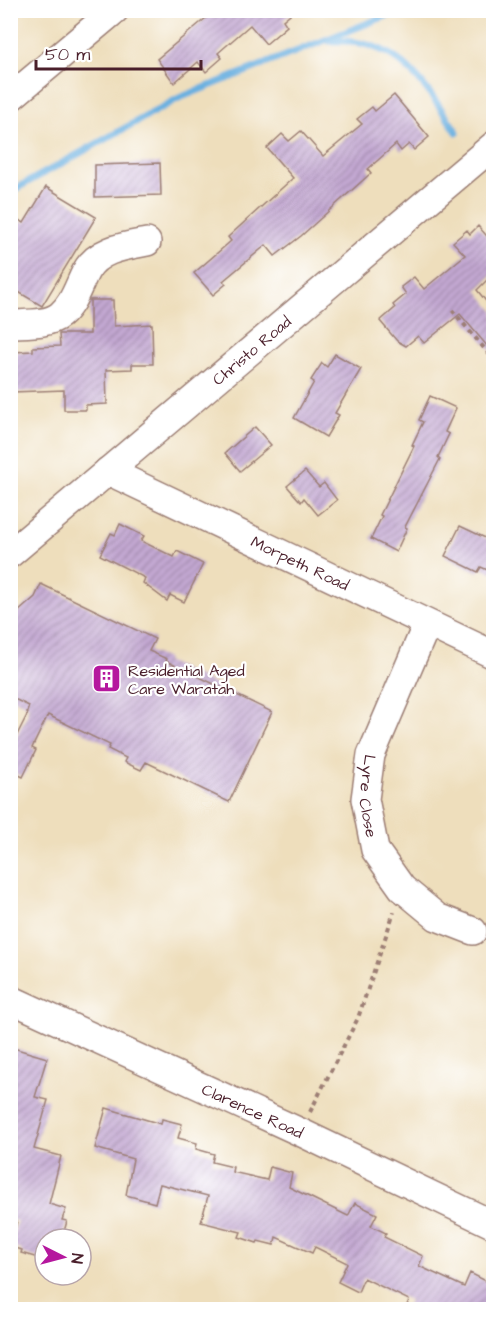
<svg xmlns="http://www.w3.org/2000/svg" width="504" height="1320" font-family="'Architects Daughter',sans-serif">
  <style>
    .lines { fill: none; stroke-linecap: round; stroke-linejoin: round }
    .stream { stroke: #6ab0e0; stroke-width: 7 }
    .building { fill: url(#building-hatch) }
    .minor-casing { stroke: #9c7e74; stroke-width: 30 }
    .path { stroke: #9c7e74; stroke-width: 4; stroke-dasharray: 4.5 4.5; stroke-linecap: butt }
    .minor { stroke: #fff; stroke-width: 27 }
    .labels { text-anchor: middle; stroke-width: 4.5; stroke-linejoin: round; paint-order: stroke }
    .street-label { font-size: 16px; fill: #4a1f2b; stroke: #fff }
    .poi-label { font-size: 16px; fill: #4a1f2b; stroke: #fff; text-anchor: start }
  </style>
  <defs>
    <pattern id="building-hatch" width="6" height="6" patternUnits="userSpaceOnUse" patternTransform="scale(1.5)"><rect width="6" height="6" fill="#c3a8d2"/><path d="M-1 1l2-2M0 6l6-6M5 7l2-2" fill="none" stroke="#a088ab"/></pattern>
  </defs>
  <rect width="100%" height="100%" fill="#fff"/>
  <filter id="ink" filterUnits="userSpaceOnUse"><feTurbulence type="fractalNoise" baseFrequency=".0167" numOctaves="2"/><feDisplacementMap in="SourceGraphic" scale="12" xChannelSelector="R" yChannelSelector="G"/><feConvolveMatrix kernelMatrix="1 2 1 2 8 2 1 2 1" color-interpolation-filters="sRGB"/></filter>
  <filter id="wash" filterUnits="userSpaceOnUse"><feTurbulence type="fractalNoise" baseFrequency=".008" numOctaves="4" result="noise"/><feDisplacementMap in="SourceGraphic" scale="24" xChannelSelector="R" yChannelSelector="G"/><feGaussianBlur stdDeviation="1.35" result="paint"/><feColorMatrix in="noise" values="0 0 0 0 0 0 0 0 0 0 0 0 0 0 0 0 0 1.4 0 .05"/><feComposite in="paint" operator="in"/></filter>
  <g filter="url(#wash)">
    <rect width="100%" height="100%" fill="#eedebc"/>
    <g class="lines">
      <g class="stream">
        <path d="M330 41C399 38 422 82 457 132"/>
        <path d="M10 192 179 98 401 10"/>
      </g>
    </g>
    <g id="blocks">
      <g class="building">
        <path d="M200 10H295L283 20 287 26 266 44 250 25 218 53 222 58 206 72 198 62 174 83 157 59 206 18Z"/>
        <path d="M394 95 429 137 414 150 409 144 401 151 396 144 368 169 371 173 301 236 275 256 266 245 223 281 226 284 213 295 194 273 231 241 228 237 293 178 267 148 282 134 289 141 301 131 323 156 362 124 357 119 372 107 375 111Z"/>
        <path d="M160 163 161 195 95 197V165Z"/>
        <path d="M46 187 96 217 42 306 10 287V215L24 223Z"/>
        <path d="M478 226 494 244V273L477 290 494 311V354L460 314 424 343 418 336 406 346 397 341 380 321 395 308 393 305 406 294 401 287 414 277 424 289 465 255 453 242 467 230 470 234Z"/>
        <path d="M90 300H113L114 326 152 324 153 364H132V369L106 370 107 404 86 405V410H64V390L13 392 12 352 33 351V347L60 346 59 334H90Z"/>
        <path d="M335 354 361 369 335 413 339 415 326 437 294 418 314 382 311 380 322 363 327 367Z"/>
        <path d="M430 396 456 408 445 432 449 434 438 457 440 459 405 527 407 528 396 552 371 539 382 516 380 515 414 446 412 445 423 422 419 420Z"/>
        <path d="M255 427 271 445 240 471 225 453Z"/>
        <path d="M305 471 319 487 324 483 337 500 318 515 304 498 301 502 287 486Z"/>
        <path d="M120 524 144 536 141 541 174 557 177 551 203 564 184 602 170 595 167 601 143 583 145 578 100 555 111 533 115 535Z"/>
        <path d="M460 526 494 542V573L481 567 478 572 445 556Z"/>
        <path d="M41 584 155 639 149 651 167 659 166 661 272 712 229 802 146 762 141 770 124 762 126 758 108 749 110 745 48 715 32 748 36 750 23 777 10 771V749L28 713 27 712 29 706 10 697V619L35 597Z"/>
        <path d="M10 1047 47 1058 35 1097 48 1100 34 1149 61 1156 49 1204 66 1209 62 1220 67 1221 62 1239H45V1260L21 1253 22 1250 10 1247 17 1221 10 1220Z"/>
        <path d="M106 1108 161 1124 162 1119 182 1124 178 1138 197 1143 196 1149 214 1154 212 1162 233 1167 232 1172 267 1180 270 1167 292 1173 289 1187 348 1216 355 1203 377 1214 371 1226 386 1233 384 1237 423 1256 419 1266 464 1287 470 1273 494 1285V1310H405L409 1300 364 1278 358 1292 338 1282 347 1263 315 1247 312 1253 276 1237 274 1245 258 1241 257 1243 239 1237 241 1232 201 1222 208 1196 160 1184 155 1203 126 1195 133 1159 95 1148Z"/>
      </g>
    </g>
  </g>
  <g filter="url(#ink)">
    <use href="#blocks" fill-opacity="0" stroke="#9c7e74" stroke-width="1.5"/>
    <g class="lines">
      <defs>
        <g id="minor">
          <path d="M10 98 115 10"/>
          <path d="M10 324C26 323 48 325 60 315 74 303 78 286 86 271 98 249 126 246 147 242"/>
          <path id="s1" d="M108 471 494 655"/>
          <path id="s2" d="M10 554 494 145"/>
          <path id="s3" d="M427 624 371 755 365 799 375 850 402 888 437 917 473 931"/>
          <path id="s4" d="M10 999 300 1132 494 1225"/>
        </g>
      </defs>
      <use href="#minor" class="minor-casing"/>
      <g class="path">
        <path d="M452 310 494 360"/>
        <path d="M310 1112 358 1018 394 912"/>
      </g>
      <use href="#minor" class="minor"/>
    </g>
  </g>
  <defs>
    <symbol id="building-square" viewBox="-11 -11 22 22"><rect x="-9" y="-9" width="18" height="18" rx="4" fill="#b5179e" stroke="#fff"/><path d="M-4-6H4V6H1V3H-1V6H-4ZM-2.5-4.3h1.7v1.8h-1.7ZM.8-4.3h1.7v1.8H.8ZM-2.5-1h1.7V.8h-1.7ZM.8-1h1.7V.8H.8Z" fill="#fff"/></symbol>
  </defs>
  <g fill-rule="evenodd">
    <use href="#building-square" x="90" y="662" width="33" height="33"/>
  </g>
  <g class="labels">
    <g class="street-label">
      <text dy="6" stroke="none"><textPath href="#s2" startOffset="316">Christo Road</textPath></text>
      <text dy="6" stroke="none"><textPath href="#s1" startOffset="213">Morpeth Road</textPath></text>
      <text dy="6" stroke="none"><textPath href="#s3" startOffset="184">Lyre Close</textPath></text>
      <text dy="6" stroke="none"><textPath href="#s4" startOffset="267">Clarence Road</textPath></text>
    </g>
    <g class="poi-label">
      <text x="128" y="676">Residential Aged<tspan x="128" dy="18">Care Waratah</tspan></text>
    </g>
  </g>
  <rect width="504" height="1320" fill="none" stroke="#fff" stroke-width="36"/>
  <g transform="translate(63 1257) rotate(96)"><circle r="28" fill="#ffffff" stroke="#b7a5aa" stroke-width="1.5"/>
  <path d="M0-4.5L10 22L0 15L-10 22Z" fill="#b5179e"/>
  <text y="-9" font-size="16" font-weight="bold" text-anchor="middle" fill="#4a1f2b">N</text>
  </g>
  <path d="M36 60v9h165v-9" fill="none" stroke="#4a1f2b" stroke-width="3"/>
  <text x="45" y="60" font-size="18" fill="#4a1f2b" stroke="#ffffff" stroke-width="4.5" paint-order="stroke">50 m</text>
</svg>
